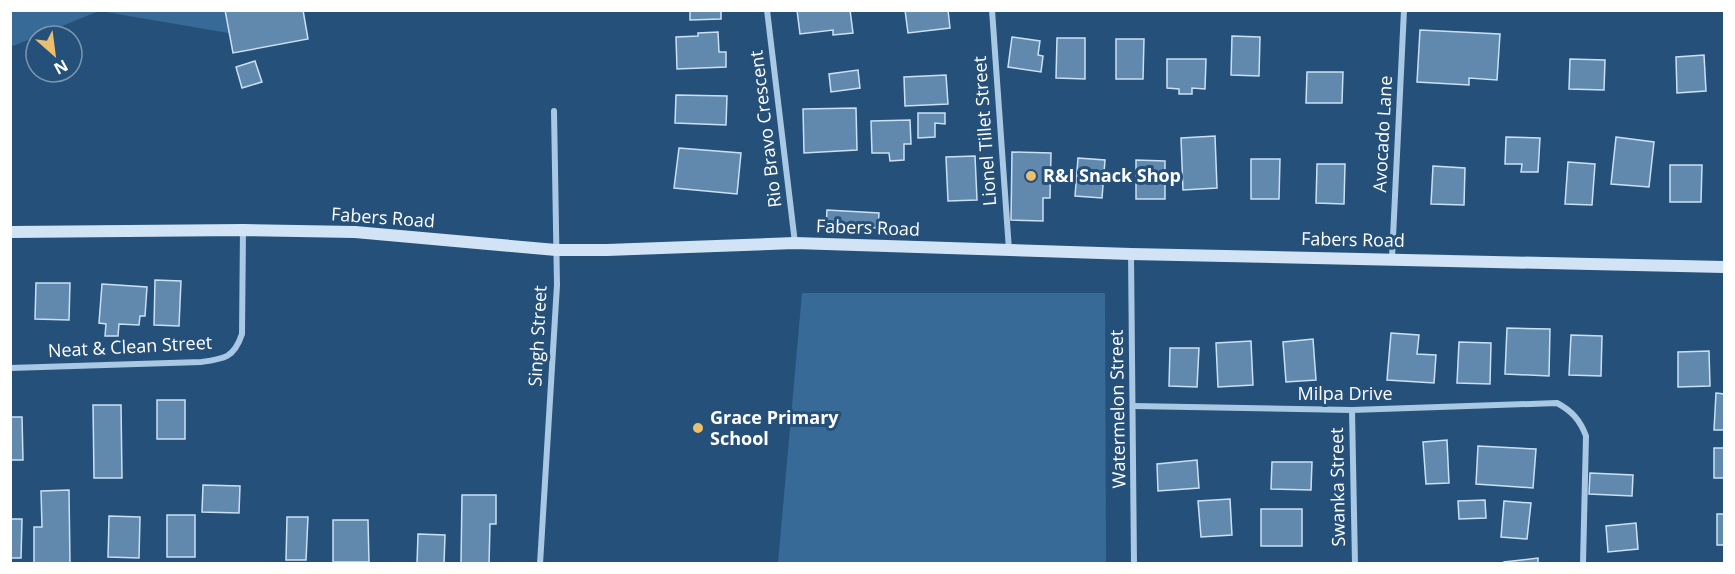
<svg xmlns="http://www.w3.org/2000/svg" width="1735" height="574" font-family="'Open Sans',sans-serif">
  <style>
    .green { fill: #386a97 }
    .building { fill: #6189ad; stroke: #cae0f3; stroke-width: 1.5 }
    .lines { fill: none; stroke-linecap: round; stroke-linejoin: round }
    .minor { stroke: #a8c8e4; stroke-width: 6 }
    .secondary { stroke: #d1e3f4; stroke-width: 12 }
    .poi-dot { fill: #edbe6c; stroke: #255079; stroke-width: 2 }
    .labels { text-anchor: middle; stroke-width: 6; stroke-linejoin: round; paint-order: stroke }
    .street-label { font-size: 18px; fill: #fff; stroke: #255079 }
    .poi-label { font-size: 18px; font-weight: bold; fill: #fff; stroke: #255079; text-anchor: start }
  </style>
  <rect width="100%" height="100%" fill="#255079"/>
  <g class="green">
    <path d="M10 11 11 10 99 11 13 46 11 45Z"/>
    <path d="M100 11H232L234 34Z"/>
    <path d="M802 293H1105L1106 563H778Z"/>
  </g>
  <g class="building">
    <path d="M225 10H303L308 39 233 53Z"/>
    <path d="M690 10H721V19L690 20Z"/>
    <path d="M797 10H850L853 33 833 35V30L800 34Z"/>
    <path d="M905 10H948L950 28 908 33Z"/>
    <path d="M1420 30 1500 34 1497 80 1469 78V85L1417 82Z"/>
    <path d="M718 32 719 52H726V67L677 69 676 37 698 36V33Z"/>
    <path d="M1232 36 1260 37 1259 76 1231 75Z"/>
    <path d="M1012 37 1040 41 1038 55 1043 56 1041 72 1008 67Z"/>
    <path d="M1057 38H1085V79L1056 78Z"/>
    <path d="M1116 39H1144L1143 79H1116Z"/>
    <path d="M1704 55 1706 91 1677 93 1676 57Z"/>
    <path d="M1167 59H1206L1205 89 1192 88V94H1179V89L1167 88Z"/>
    <path d="M1570 59 1605 60 1604 90 1569 89Z"/>
    <path d="M255 61 262 82 242 88 236 67Z"/>
    <path d="M858 70 860 88 831 92 829 74Z"/>
    <path d="M1307 72H1343L1342 103H1306Z"/>
    <path d="M946 75 948 104 905 106 904 77Z"/>
    <path d="M676 95 727 96 726 125 675 123Z"/>
    <path d="M856 108 857 150 804 153 803 109Z"/>
    <path d="M918 113H945V124L935 123V137L918 138Z"/>
    <path d="M910 120 911 144H904V160L890 161 889 153H872L871 121Z"/>
    <path d="M1215 136 1217 188 1183 190 1181 138Z"/>
    <path d="M1506 137 1540 138 1538 172H1521L1522 164H1505Z"/>
    <path d="M1616 137 1654 142 1649 187 1611 184Z"/>
    <path d="M679 148 741 153 737 194 674 188Z"/>
    <path d="M1012 152 1051 153 1050 198H1043V221L1011 220Z"/>
    <path d="M975 156 977 200 948 201 946 157Z"/>
    <path d="M1078 158 1105 160 1102 198 1075 196Z"/>
    <path d="M1251 159H1280L1279 199H1251Z"/>
    <path d="M1136 160 1165 161V199H1136Z"/>
    <path d="M1568 162 1595 164 1592 205 1565 204Z"/>
    <path d="M1317 164H1345L1344 204 1316 203Z"/>
    <path d="M1670 165H1702L1701 202H1670Z"/>
    <path d="M1433 166 1465 168 1464 205 1431 204Z"/>
    <path d="M827 210 879 213 878 228 826 226Z"/>
    <path d="M155 280 181 281 179 326 154 325Z"/>
    <path d="M36 283H70L69 320 35 319Z"/>
    <path d="M102 284 147 287 145 316H140L139 325 119 324 118 336H105L106 324 99 323Z"/>
    <path d="M1507 328 1550 329 1549 376 1505 374Z"/>
    <path d="M1391 333 1419 335 1417 354 1436 355 1434 383 1387 380Z"/>
    <path d="M1571 335 1602 336 1601 376 1569 375Z"/>
    <path d="M1313 339 1316 380 1286 382 1283 342Z"/>
    <path d="M1251 341 1253 385 1218 387 1216 343Z"/>
    <path d="M1459 342 1491 343 1490 384 1457 383Z"/>
    <path d="M1170 348H1199L1197 387 1169 386Z"/>
    <path d="M1709 351 1710 386 1678 387V352Z"/>
    <path d="M1716 393 1724 394V430H1714Z"/>
    <rect x="157" y="400" width="28" height="39"/>
    <path d="M93 405H121L122 478H94Z"/>
    <path d="M10 417H22L23 460H10Z"/>
    <path d="M1447 440 1449 483 1426 484 1423 442Z"/>
    <path d="M1478 446 1536 449 1533 488 1476 484Z"/>
    <rect x="1714" y="448" width="10" height="30"/>
    <path d="M1197 460 1199 488 1158 491 1157 464Z"/>
    <path d="M1272 462H1312L1311 490 1271 489Z"/>
    <path d="M1590 473 1633 475 1632 496 1589 494Z"/>
    <path d="M203 485 240 486 239 513 202 512Z"/>
    <path d="M69 490 70 564H34V527H42L41 491Z"/>
    <path d="M462 495H496V524H490L489 564 461 563Z"/>
    <path d="M1230 499 1232 535 1201 537 1198 501Z"/>
    <path d="M1485 500 1486 518 1459 519 1458 501Z"/>
    <path d="M1504 501 1531 503 1527 539 1501 537Z"/>
    <rect x="1261" y="509" width="41" height="37"/>
    <rect x="1717" y="514" width="7" height="31"/>
    <rect x="167" y="515" width="28" height="42"/>
    <path d="M109 516 140 517 139 558 108 557Z"/>
    <path d="M287 517H308L306 560H286Z"/>
    <path d="M10 519H22L21 558H10Z"/>
    <path d="M333 520H368L369 562H333Z"/>
    <path d="M1636 523 1638 549 1608 552 1606 526Z"/>
    <path d="M418 534 445 535 444 564H417Z"/>
    <path d="M1538 558V564H1504V562Z"/>
  </g>
  <g class="lines">
    <g class="minor">
      <path d="M767 10 795 243"/>
      <path d="M992 10 1009 250"/>
      <path d="M1131 254 1134 564"/>
      <path d="M1392 258 1404 10"/>
      <path d="M10 368 201 362C224 359 234 358 242 334L243 230"/>
      <path d="M1133 406 1352 410 1557 403C1572 411 1580 420 1586 436L1583 564"/>
      <path d="M1352 410 1355 564"/>
      <path d="M540 564 557 285 554 111"/>
    </g>
    <path class="secondary" d="M10 232 243 230 355 232 556 250H607L795 243 1131 254 1724 267"/>
  </g>
  <g class="poi-dot">
    <circle cx="1031" cy="176" r="6"/>
    <circle cx="698" cy="428" r="6"/>
  </g>
  <g class="labels">
    <g class="street-label">
      <text transform="translate(766 129) rotate(-97)" y="6">Rio Bravo Crescent</text>
      <text transform="translate(985 131) rotate(-94)" y="6">Lionel Tillet Street</text>
      <text transform="translate(1383 134) rotate(-87)" y="6">Avocado Lane</text>
      <text transform="translate(383 218) rotate(4)" y="6">Fabers Road</text>
      <text transform="translate(868 228) rotate(2)" y="6">Fabers Road</text>
      <text transform="translate(1353 240) rotate(1)" y="6">Fabers Road</text>
      <text transform="translate(538 336) rotate(-87)" y="6">Singh Street</text>
      <text transform="translate(130 347) rotate(-3)" y="6">Neat &amp; Clean Street</text>
      <text x="1345" y="400">Milpa Drive</text>
      <text transform="translate(1118 409) rotate(-91)" y="6">Watermelon Street</text>
      <text transform="translate(1338 487) rotate(-91)" y="6">Swanka Street</text>
    </g>
    <g class="poi-label">
      <text x="1043" y="182">R&amp;I Snack Shop</text>
      <text x="710" y="424">Grace Primary<tspan x="710" dy="21">School</tspan></text>
    </g>
  </g>
  <rect width="1735" height="574" fill="none" stroke="#ffffff" stroke-width="24"/>
  <g transform="translate(54 54) rotate(152)"><circle r="28" fill="#255079" stroke="#7c96af" stroke-width="1.5"/>
  <path d="M0-4.5L10 22L0 15L-10 22Z" fill="#edbe6c"/>
  <text y="-9" font-size="16" font-weight="bold" text-anchor="middle" fill="#ffffff">N</text>
  </g>
</svg>
